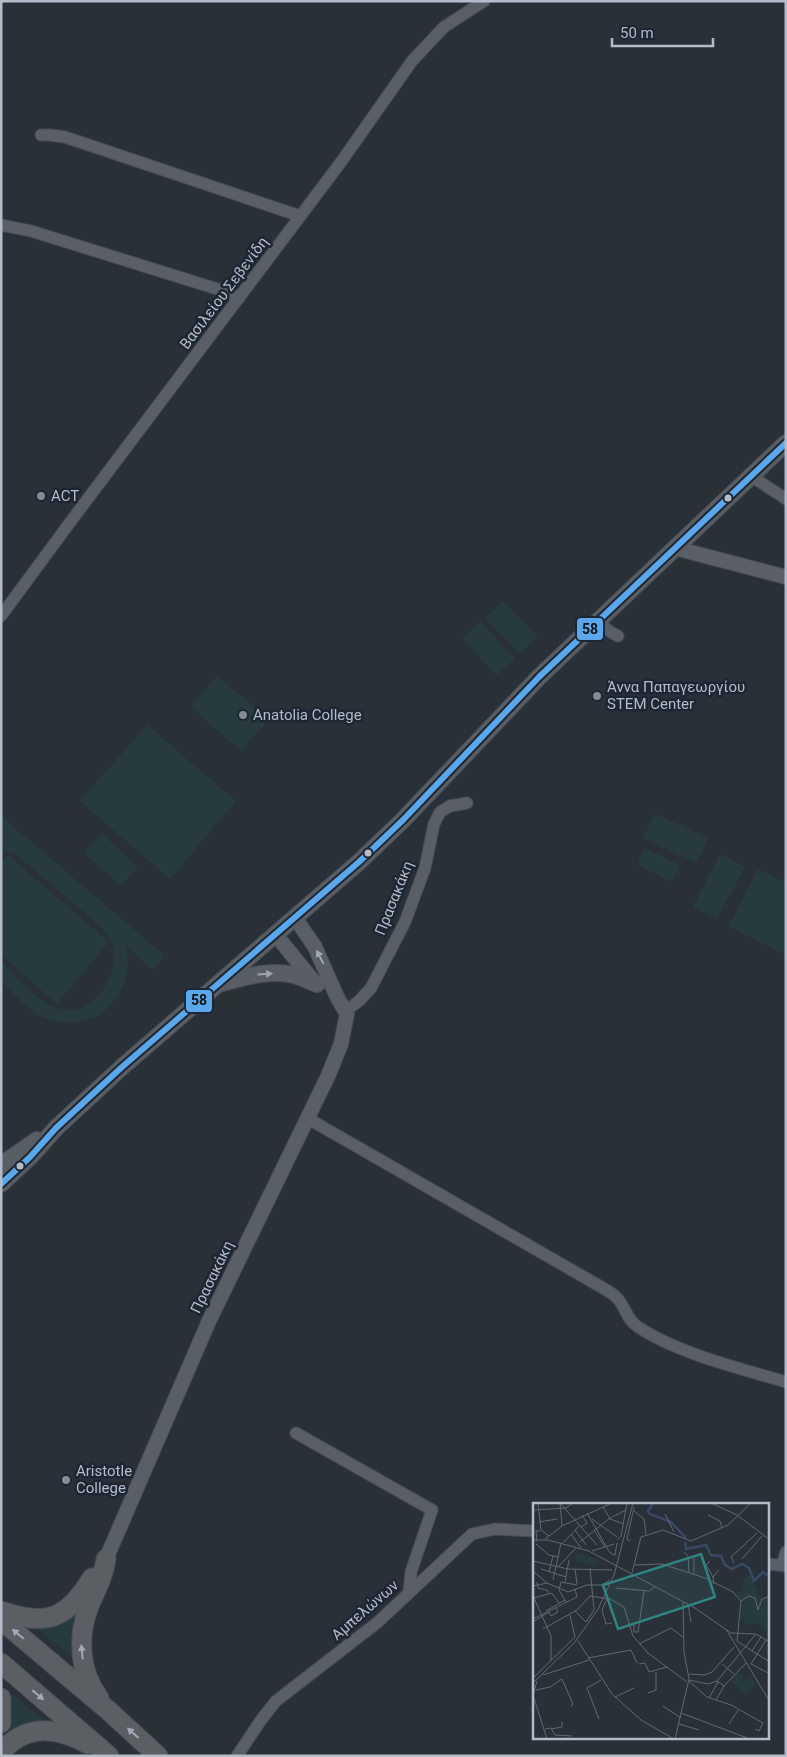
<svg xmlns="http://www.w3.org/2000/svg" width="787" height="1757" font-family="Roboto,sans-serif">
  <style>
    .green { fill: #273a3e }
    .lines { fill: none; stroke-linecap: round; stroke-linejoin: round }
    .minor-casing { stroke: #484c53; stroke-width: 13 }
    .tertiary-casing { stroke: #484c53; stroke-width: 16 }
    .secondary-casing { stroke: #484c53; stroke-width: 18 }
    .trunk-casing { stroke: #474c53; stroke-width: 21 }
    .minor { stroke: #5a5e66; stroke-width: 11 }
    .tertiary { stroke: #5a5e66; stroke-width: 14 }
    .secondary { stroke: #595d64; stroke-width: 16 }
    .trunk { stroke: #5b5f64; stroke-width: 19 }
    .bus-1-casing { stroke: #1d2633; stroke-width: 10 }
    .bus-1 { stroke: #5aa8eb; stroke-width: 6 }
    .oneway { fill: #a2a9b5 }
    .oneway2 { fill: #9da4b0 }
    .poi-dot { fill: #848b96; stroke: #1d2633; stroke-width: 2 }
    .bus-dot { fill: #b4bcc9; stroke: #1d2633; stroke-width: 2 }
    .labels { text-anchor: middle; stroke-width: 5; stroke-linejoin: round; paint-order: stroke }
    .street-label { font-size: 15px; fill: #b4bcc9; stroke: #1d2633 }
    .poi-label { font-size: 15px; fill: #b4bcc9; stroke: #1d2633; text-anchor: start }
    .inset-river { fill: none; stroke: #384963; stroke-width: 2.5 }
    .inset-road { fill: none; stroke: #616872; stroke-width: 1 }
    .view { fill: #308480; fill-opacity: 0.15; stroke: #308480; stroke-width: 2.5 }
    .inset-edge { fill: none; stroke: #b4bcc9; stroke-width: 2.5 }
    .line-badge { stroke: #1d2633; stroke-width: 2 }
    .pale-badge-label { font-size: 14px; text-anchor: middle; font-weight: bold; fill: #111 }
  </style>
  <rect width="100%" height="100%" fill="#2a3038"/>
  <g class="green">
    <path d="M503 601 538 637 520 654 485 618Z"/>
    <path d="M480 622 515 658 497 675 462 639Z"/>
    <path d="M217 676 269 719 241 751 191 707Z"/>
    <path d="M147 725 236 801 170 879 80 801Z"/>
    <path d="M655 813 708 838 696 863 643 838Z"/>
    <path d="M1 816 165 956 153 970 125 945C126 950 128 955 128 960 130 979 115 1006 98 1016 82 1025 54 1024 38 1015 27 1009 11 990 1 981V962C19 979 39 1006 65 1010 95 1015 120 973 113 946 110 937 104 931 98 924L15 854 1 850Z"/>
    <path d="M102 834 138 867 121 886 84 853Z"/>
    <path d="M645 848 680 865 672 882 637 865Z"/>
    <path d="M720 854 745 867 717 919 693 907Z"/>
    <path d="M8 855 109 942 57 1004 1 954V863Z"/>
    <path d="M758 869 786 883V955L729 927Z"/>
    <path d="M77 1610 74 1660 37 1628Z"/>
    <path d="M8 1691 47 1722 5 1737 8 1722Z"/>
  </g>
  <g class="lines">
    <defs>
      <g id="minor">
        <path d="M41 135H50L65 137 300 216"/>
        <path d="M1 225 31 231 227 292 239 298"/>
        <path d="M751 476 786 499"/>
        <path d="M1 616 74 517 341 162 412 61 444 27 484 1"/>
        <path d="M597 621 609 631 618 636"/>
        <path d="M346 1011 360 1000 371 988 405 922 425 868 434 824 440 812 450 806 467 803"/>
        <path d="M307 1118 603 1288C607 1291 613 1293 616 1297 626 1306 625 1318 638 1327 679 1354 739 1368 786 1382"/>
        <path d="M296 1433 432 1510 411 1572 409 1592"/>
        <path d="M768 1564 786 1566"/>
        <path d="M782 1565 786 1552"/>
        <path d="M237 1756 261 1720 276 1701 378 1622 472 1534 495 1529 534 1531"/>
      </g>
      <g id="tertiary">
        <path d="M675 548 786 577"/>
        <path d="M275 934 315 983"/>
        <path d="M106 1559 209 1321 328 1076 341 1044 347 1014 338 999 315 947 295 918"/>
      </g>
      <g id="secondary">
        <path d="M222 983C245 977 271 969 294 975 302 977 309 981 317 984"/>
        <path d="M1 1165 37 1140"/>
        <path d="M1 1184 30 1157 56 1128 122 1067 359 862 403 820 539 677 786 443"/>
      </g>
      <g id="trunk">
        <path d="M1 1611C47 1627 67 1619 92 1578"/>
        <path d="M1 1620 109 1711 158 1756"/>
        <path d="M1 1663 109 1756"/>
        <path d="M1 1698V1723"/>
        <path d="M99 1698C79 1671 77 1637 89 1606 96 1590 104 1575 106 1559"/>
        <path d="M1 1752C27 1723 57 1727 88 1744"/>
      </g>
    </defs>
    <use href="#minor" class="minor-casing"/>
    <use href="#tertiary" class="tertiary-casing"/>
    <use href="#secondary" class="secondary-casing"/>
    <use href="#trunk" class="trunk-casing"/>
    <use href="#minor" class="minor"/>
    <use href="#tertiary" class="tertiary"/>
    <use href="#secondary" class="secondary"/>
    <use href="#trunk" class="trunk"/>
    <defs>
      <path id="bus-1" d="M1 1184 30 1157 56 1128 122 1067 359 862 403 820 539 677 786 443"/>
    </defs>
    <use href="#bus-1" class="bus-1-casing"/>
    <use href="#bus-1" class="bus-1"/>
  </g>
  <defs><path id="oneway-solid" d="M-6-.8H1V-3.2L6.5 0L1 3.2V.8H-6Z" transform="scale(1.25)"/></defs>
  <g class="oneway">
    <use href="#oneway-solid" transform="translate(320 957) rotate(-117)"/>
    <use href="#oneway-solid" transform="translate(18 1634) rotate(-140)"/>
    <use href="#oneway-solid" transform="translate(82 1652) rotate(-96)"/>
    <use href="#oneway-solid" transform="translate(38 1695) rotate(40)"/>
    <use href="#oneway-solid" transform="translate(133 1733) rotate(-138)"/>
  </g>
  <use class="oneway2" href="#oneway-solid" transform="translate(265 974) rotate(-3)"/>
  <g class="poi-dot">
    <circle cx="41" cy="496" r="5"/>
    <circle cx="597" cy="696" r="5"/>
    <circle cx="243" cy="715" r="5"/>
    <circle cx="66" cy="1480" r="5"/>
  </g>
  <g class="bus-dot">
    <circle cx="728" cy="498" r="4.5"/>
    <circle cx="368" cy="853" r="4.5"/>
    <circle cx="20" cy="1166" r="4.5"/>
  </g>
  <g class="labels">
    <g class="street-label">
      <text transform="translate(224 293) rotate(-53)" y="5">Βασιλείου Σεβενίδη</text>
      <text transform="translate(394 898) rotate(-68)" y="5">Πρασακάκη</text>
      <text transform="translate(212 1277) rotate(-64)" y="5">Πρασακάκη</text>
      <text transform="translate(365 1610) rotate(-41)" y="5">Αμπελώνων</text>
    </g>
    <g class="poi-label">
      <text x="51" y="501">ACT</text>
      <text x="607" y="692">Άννα Παπαγεωργίου<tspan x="607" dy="17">STEM Center</tspan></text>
      <text x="253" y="720">Anatolia College</text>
      <text x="76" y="1476">Aristotle<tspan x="76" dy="17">College</tspan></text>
    </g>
  </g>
  <g transform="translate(533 1503)">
    <rect width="236" height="236" fill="#2a3038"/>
    <path d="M42 50 64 56 61 64 43 58ZM217 72 229 96 236 93 234 129 225 120 211 122 212 117 207 116 210 99 203 90 207 89 212 74ZM204 169 212 173 208 177 211 179 218 172 223 182 215 189 210 190 197 177Z" fill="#273a3e"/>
    <path class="inset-river" d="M120 0 115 8 117 11 138 19 153 35M152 39 153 46 173 42 178 52 188 53 192 62 199 66 209 61 216 65 221 78 230 69 237 74"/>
    <path class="inset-road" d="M5 0 8 27 16 33M27 0 64 42M27 0 29 23M178 0 204 12 237 37M70 4 77 16 91 21M0 7 33 5 40 0M101 8 111 16 113 31M54 10 77 50 82 52 84 40M132 11 141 29M175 12 187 18 189 25M59 16 84 34M6 19 24 16M48 24 54 20 49 12M42 27 53 42M61 27 72 44M38 31 48 45M108 34 130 27 158 38 195 22 218 0M12 36 29 23 79 0M0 37H15L56 48M84 37 88 33 94 0M97 38 94 36 101 4M4 39 3 28H7M47 39 77 15 93 7M30 40 47 22M3 41 16 52 25 54M54 47 162 105 198 130 223 131 237 139M59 48 81 41M151 49 155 53 156 69M161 55V71M209 56 229 33M0 58 35 66 79 67M177 58 173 62 180 74M201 60 198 54 224 30M102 62 129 61 172 75 200 89 208 98M25 64 43 45M8 66 33 74M42 66 44 81M0 68 14 80M16 69 20 53M99 70 108 34M20 77 28 40M4 79 5 85 14 87 16 91M32 79 36 57M181 81 180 74 186 67M0 83 14 80 35 89 54 82H69M83 85 116 88 122 84M72 89 69 82 77 77M57 93 77 96 91 104 100 133 115 150 154 179M1 95 18 133V158M1 95 19 90 26 100M74 96 69 107 73 121 79 120M208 98 204 138 224 151M208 98 216 93 222 95 225 107 229 96 237 93M33 99 26 87 28 79 44 82M155 101 158 119M13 108 32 97M42 108 53 119 61 107 57 65M16 109 18 113 25 109 23 105M0 116 44 94 42 86M0 119 16 109M95 122H101V129H105M10 126 44 107 58 92M193 126 237 199M105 129 111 88M45 138 79 191 108 217 141 236M106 141 138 125 150 134M219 148 228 134M224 151 237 159M55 155 98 147 104 160M106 161 112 160 116 169 134 164M189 161 201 171M218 161 233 137M218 161 237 171M156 171 172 172 179 169 201 144M10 172 56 157M0 175 42 134 37 112M156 177 175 181 184 178 223 131M156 178 174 194 198 202 230 220 226 228 222 226M0 180 42 139 65 106 81 72 100 0M191 183 213 160M3 187 17 184 29 176 40 201 38 204M115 190 123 187V169M0 192 14 236M0 193 4 178M82 194 101 185M176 195 185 179M183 197 191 183 184 178M130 203 148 215M148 210 217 236M66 216 54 185 68 177M146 221 166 227M196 221 205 207M12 226 18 225 22 232 39 233M18 226 29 224V219M142 236 156 176 151 149 150 99"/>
    <path class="view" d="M168 51 182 94 85 126 70 82Z"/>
    <rect width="236" height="236" class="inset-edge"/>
  </g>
  <g class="line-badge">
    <rect x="576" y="617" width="28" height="24" rx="5" fill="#5aa8eb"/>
    <rect x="185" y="989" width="28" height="24" rx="5" fill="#5aa8eb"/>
  </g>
  <g class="pale-badge-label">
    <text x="590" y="634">58</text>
    <text x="199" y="1005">58</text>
  </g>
  <rect width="787" height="1757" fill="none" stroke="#b4bcc9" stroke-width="5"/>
  <path d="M612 38v8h101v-8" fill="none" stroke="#b4bcc9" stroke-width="2.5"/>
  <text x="620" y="38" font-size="15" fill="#b4bcc9" stroke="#1d2633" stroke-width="4" paint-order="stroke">50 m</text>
</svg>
